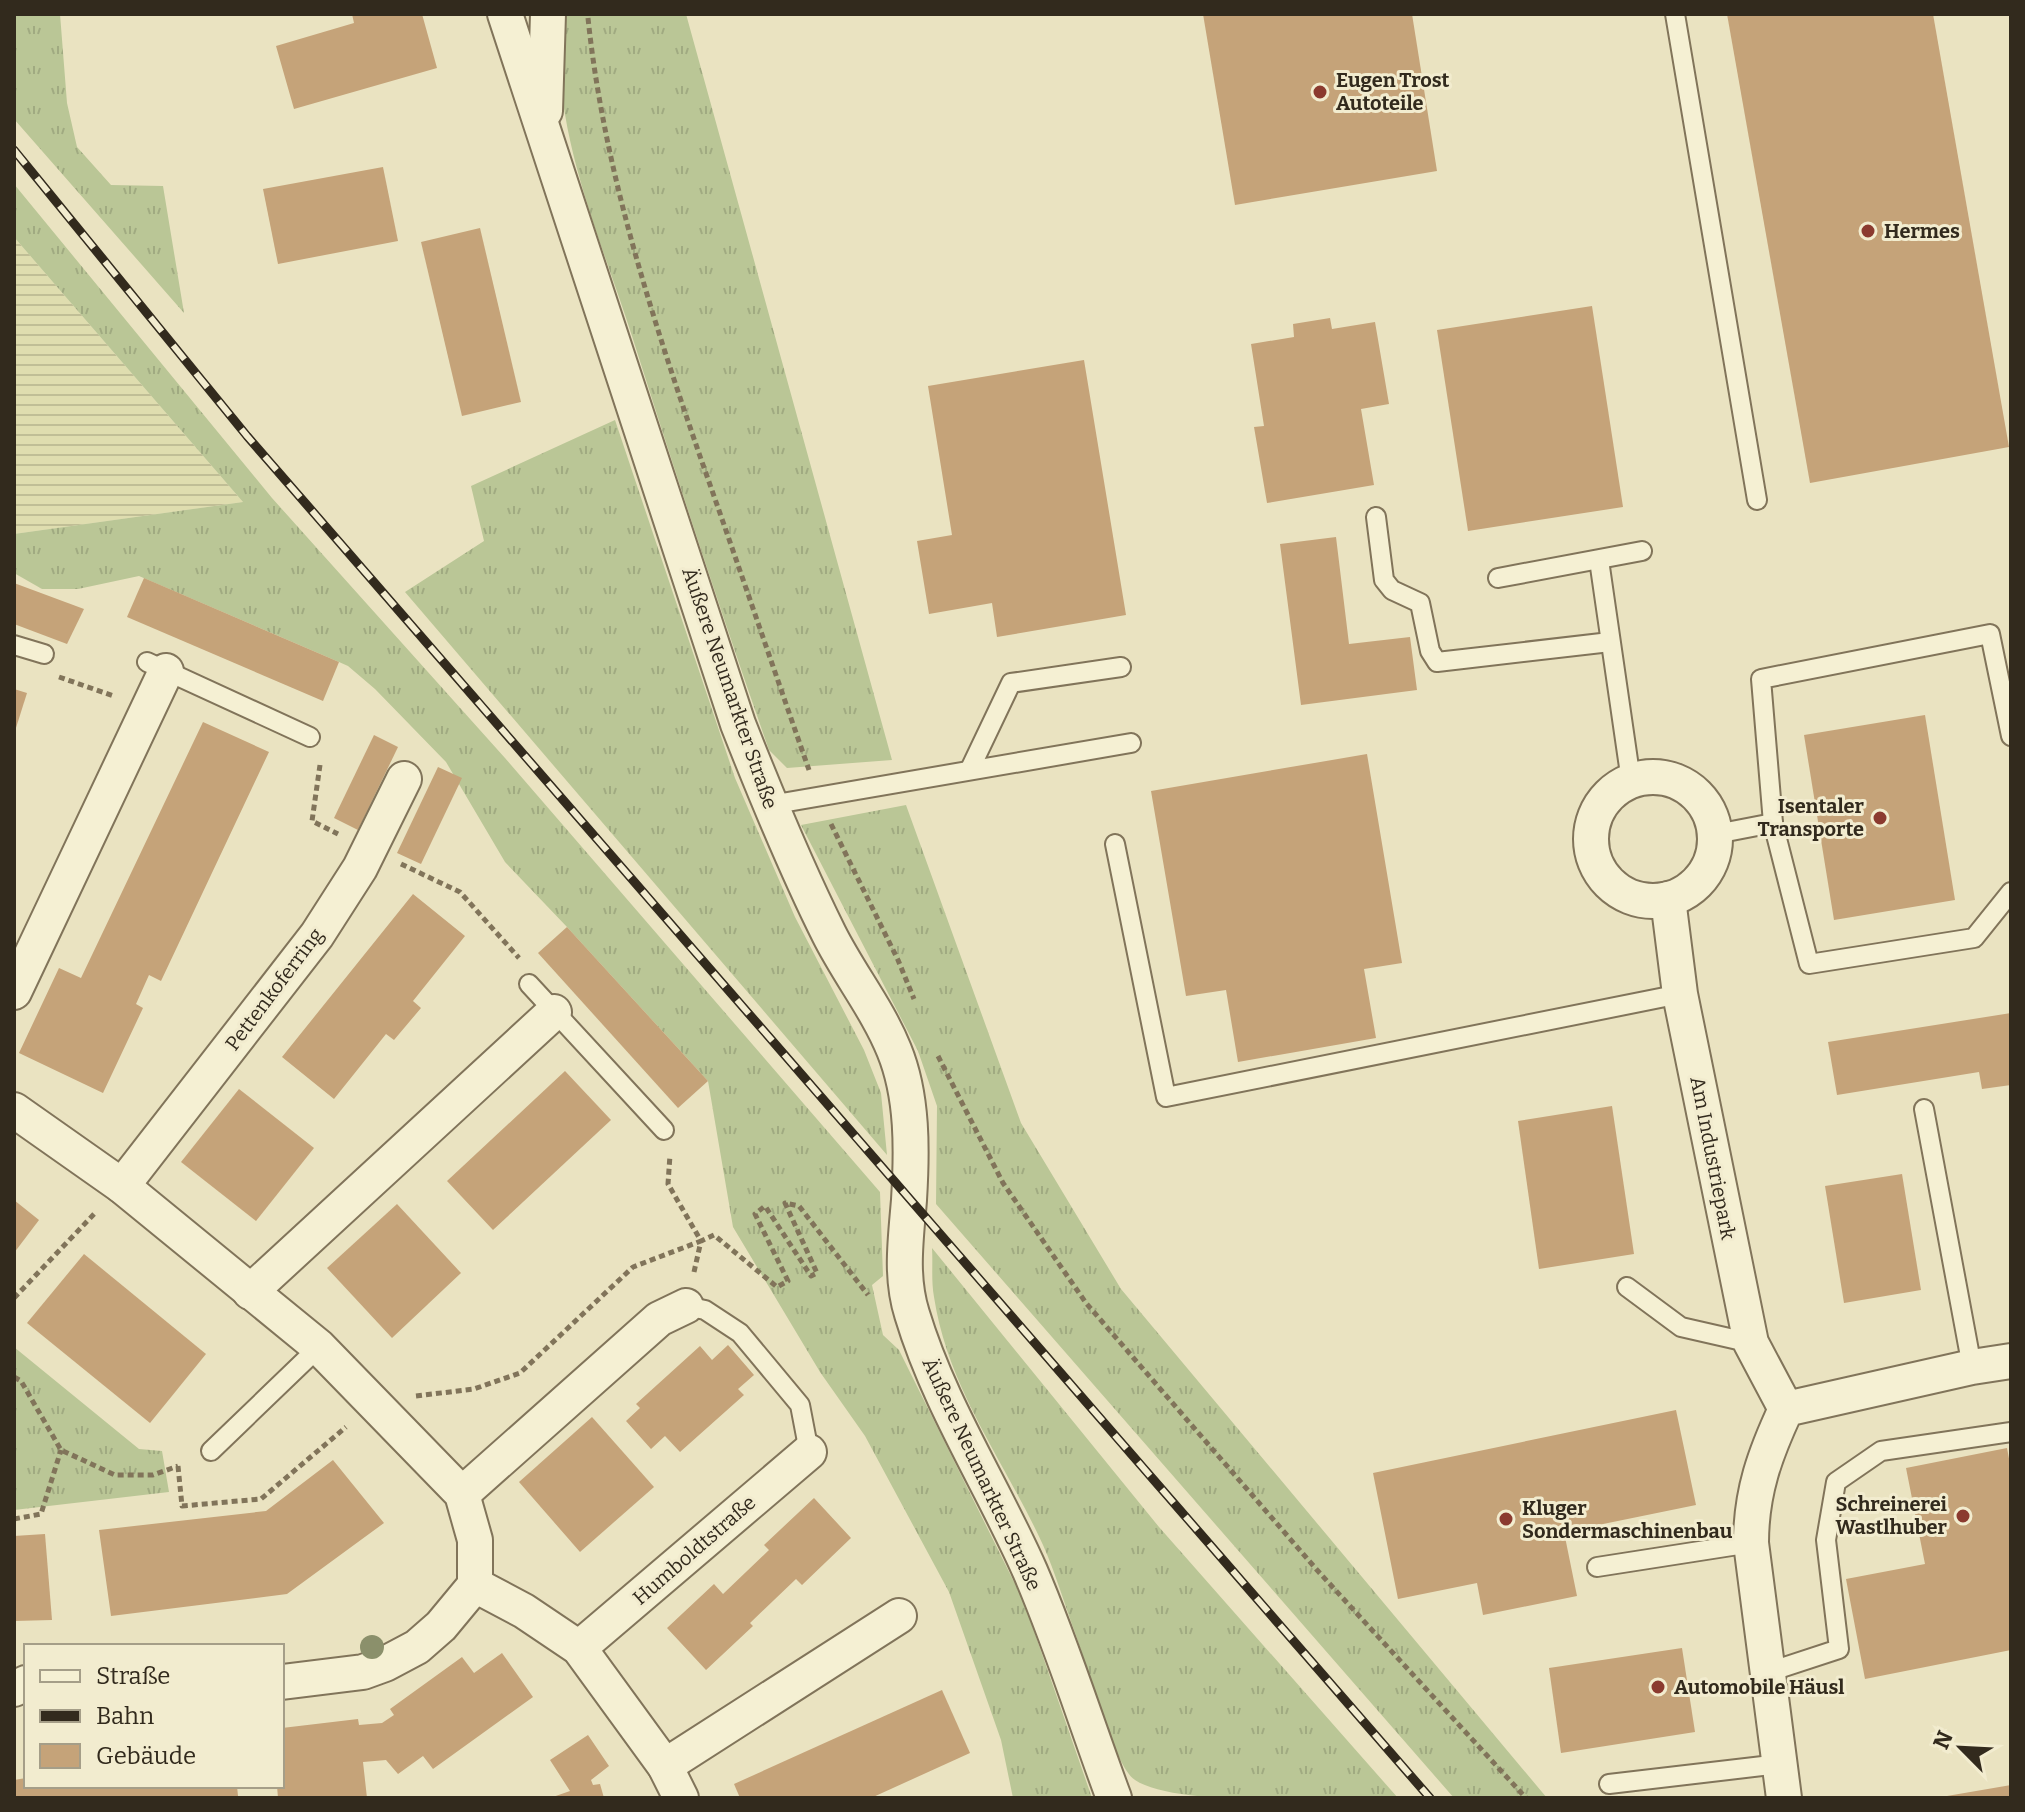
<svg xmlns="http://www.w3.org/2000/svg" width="2025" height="1812" font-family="Bitter,serif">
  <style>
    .farmland { fill: url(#farmland-rules) }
    .grass { fill: url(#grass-tufts) }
    .building { fill: #c5a379 }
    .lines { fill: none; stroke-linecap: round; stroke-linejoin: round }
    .lane-casing { stroke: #81745a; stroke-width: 22 }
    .street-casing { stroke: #81745a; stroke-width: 38 }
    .path { stroke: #81745a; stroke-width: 5; stroke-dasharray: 6 4; stroke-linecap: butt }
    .lane { stroke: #f5f0d3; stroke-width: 18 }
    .street { stroke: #f5f0d3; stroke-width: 34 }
    .rail-casing { stroke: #322a1d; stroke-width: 9 }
    .rail { stroke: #f2eccf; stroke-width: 6; stroke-dasharray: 18; stroke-linecap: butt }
    .tree { fill: #8b906b }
    .poi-dot { fill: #8b3a2f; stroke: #f2eccf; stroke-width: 3 }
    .labels { text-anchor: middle; stroke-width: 6; stroke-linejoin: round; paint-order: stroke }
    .poi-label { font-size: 20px; font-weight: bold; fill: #322a1d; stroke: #f2eccf; text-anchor: start }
    .street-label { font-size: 20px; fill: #322a1d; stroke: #f2eccf }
  </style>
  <defs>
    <pattern id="farmland-rules" width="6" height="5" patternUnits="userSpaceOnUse" patternTransform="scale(2)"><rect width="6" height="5" fill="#dfddaf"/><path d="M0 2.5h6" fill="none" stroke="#c0be96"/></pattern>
    <pattern id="grass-tufts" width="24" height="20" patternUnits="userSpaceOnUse" patternTransform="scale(2)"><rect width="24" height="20" fill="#bac696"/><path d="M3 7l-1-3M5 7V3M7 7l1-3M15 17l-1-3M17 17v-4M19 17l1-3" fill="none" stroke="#a0aa81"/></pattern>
  </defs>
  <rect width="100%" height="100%" fill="#eae3c1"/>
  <path class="farmland" d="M14 237 243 502 14 534Z"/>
  <g class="grass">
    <path d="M14 14H60L67 103 77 147 111 185 163 186 184 313 14 119Z"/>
    <path d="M561 14H686L892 760 787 768 769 750C721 613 676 475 632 336 599 233 549 125 561 14Z"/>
    <path d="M14 184 272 498 505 758 880 1192 883 1276 872 1285 883 1335 899 1350 1024 1602 1092 1798H1013L1001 1740 949 1592 865 1436 820 1372 733 1227 708 1081 567 927 505 862 446 762 375 689 348 666 339 662 139 576 78 589H42L14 573V534L243 502 14 237Z"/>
    <path d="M615 420 735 778 795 917 864 1050 881 1093 887 1155 405 592 484 541 471 486Z"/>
    <path d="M906 805 1021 1123 1121 1289 1547 1798H1454L936 1204 937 1106 918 1051 801 825Z"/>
    <path d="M932 1248 1159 1527 1398 1798C1342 1798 1176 1808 1135 1780 1113 1765 1085 1659 1074 1630 1064 1602 1055 1572 1043 1545 1005 1462 948 1389 934 1297 931 1281 933 1264 932 1248Z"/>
    <path d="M14 1347 139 1449 162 1451 169 1492 14 1510Z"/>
  </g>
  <g class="building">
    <path d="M352 14H422L437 68 294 109 276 46 354 23Z"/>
    <path d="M1203 14H1412L1437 171 1235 205Z"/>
    <path d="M1727 14H1933L2009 447 1810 483Z"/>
    <path d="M383 167 398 241 278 264 263 189Z"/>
    <path d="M480 228 521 402 462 416 421 242Z"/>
    <path d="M1592 306 1623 507 1468 531 1437 330Z"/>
    <path d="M1330 318 1332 329 1375 322 1389 404 1361 409 1374 485 1267 503 1254 427 1264 426 1251 344 1294 337 1293 324Z"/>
    <path d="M1084 360 1126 615 997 637 992 603 929 614 917 541 952 535 928 386Z"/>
    <path d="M1336 537 1349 644 1410 637 1417 690 1301 705 1280 544Z"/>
    <path d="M144 578 339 662 323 701 127 617Z"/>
    <path d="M14 583 84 609 67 644 14 624Z"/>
    <path d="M14 689 27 693 15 731H14Z"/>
    <path d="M1925 715 1955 900 1834 920 1804 735Z"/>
    <path d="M203 722 269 752 161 981 149 975 136 1004 143 1008 103 1093 19 1053 59 968 81 978Z"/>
    <path d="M374 735 398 747 358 830 334 818Z"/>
    <path d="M1367 754 1402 963 1364 969 1376 1038 1238 1062 1226 990 1186 996 1151 791Z"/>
    <path d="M438 767 462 778 421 864 397 853Z"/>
    <path d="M413 894 465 936 413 1001 421 1008 394 1040 386 1034 334 1099 282 1057Z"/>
    <path d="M567 927 708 1081 678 1108 538 953Z"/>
    <path d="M2011 1013V1085L1982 1089 1979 1072 1837 1095 1828 1042Z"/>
    <path d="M565 1071 611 1120 493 1230 447 1181Z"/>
    <path d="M239 1089 314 1148 256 1221 181 1162Z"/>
    <path d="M1612 1106 1634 1254 1539 1269 1518 1121Z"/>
    <path d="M1902 1174 1921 1290 1844 1303 1825 1186Z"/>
    <path d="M14 1200 39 1220 14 1253Z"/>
    <path d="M397 1204 461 1273 392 1338 327 1268Z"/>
    <path d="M84 1254 206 1354 150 1423 27 1323Z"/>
    <path d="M728 1345 754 1375 738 1389 744 1395 680 1452 665 1436 651 1449 626 1421 640 1408 636 1404 700 1346 712 1360Z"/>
    <path d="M1676 1410 1696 1505 1564 1532 1577 1596 1483 1615 1477 1583 1398 1599 1373 1473Z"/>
    <path d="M592 1417 654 1487 580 1552 519 1482Z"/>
    <path d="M2007 1448 2011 1469V1650L1865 1679 1846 1579 1925 1564 1906 1468Z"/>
    <path d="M333 1460 384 1523 287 1594 111 1616 99 1530 266 1511Z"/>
    <path d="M814 1498 851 1538 802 1585 796 1579 750 1623 753 1626 706 1670 667 1628 714 1584 723 1594 769 1550 764 1545Z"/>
    <path d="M45 1534 52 1620 14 1621V1536Z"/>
    <path d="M1682 1648 1695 1732 1561 1753 1549 1668Z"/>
    <path d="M502 1653 533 1697 433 1769 423 1756 398 1774 386 1760 363 1762 367 1798H278L277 1786H282V1728L358 1719 359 1725 382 1723 394 1715 390 1709 462 1657 474 1673Z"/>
    <path d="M942 1690 970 1753 871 1798H740L734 1784Z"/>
    <path d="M588 1735 609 1766 591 1780 593 1785 600 1784 604 1798H550L570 1791 550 1760Z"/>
    <path d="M26 1778V1786H237L238 1796 14 1798V1780Z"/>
    <path d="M2011 1785V1798H1947V1796Z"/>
  </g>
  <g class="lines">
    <defs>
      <g id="lane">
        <path d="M1675 14 1757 500"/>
        <path d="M1376 517 1384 580 1392 590 1420 603 1430 651 1437 662 1610 642"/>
        <path d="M1599 560 1631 781"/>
        <path d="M1498 578 1642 551"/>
        <path d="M14 645 44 654"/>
        <path d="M147 662 310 737"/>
        <path d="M2011 736 1990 634 1761 679 1773 823 1809 964 1974 938 2011 892"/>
        <path d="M970 769 1011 683 1121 667"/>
        <path d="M770 805 1131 743"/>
        <path d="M1716 834 1773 823"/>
        <path d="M1115 844 1166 1097 1680 994"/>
        <path d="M529 984 664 1130"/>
        <path d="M1924 1109 1972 1367"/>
        <path d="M1627 1287 1681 1327 1751 1343"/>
        <path d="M686 1306 705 1310 740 1333 800 1405 809 1452"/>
        <path d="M211 1451 319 1347"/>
        <path d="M1597 1567 1751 1543"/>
        <path d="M1769 1672 1839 1649 1826 1540 1836 1482 1881 1451 2011 1432"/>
        <path d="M1609 1784 1780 1764"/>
      </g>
      <g id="street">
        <path d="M505 14 738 724C766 795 795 866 829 934 849 974 878 1010 894 1050 913 1096 912 1151 909 1200 906 1238 900 1276 912 1314 939 1404 992 1485 1030 1571 1062 1645 1086 1723 1114 1798"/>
        <path d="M545 111 548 14"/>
        <circle cx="1653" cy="839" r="62"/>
        <path d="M1668 899 1680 994 1751 1343 1786 1409"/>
        <path d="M14 992 166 671"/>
        <path d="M14 1110 122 1186 319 1347 462 1494 475 1540V1585L441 1626 417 1647 385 1664 363 1672 282 1682"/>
        <path d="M122 1186 317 935 360 868 404 779"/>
        <path d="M250 1292 554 1012"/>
        <path d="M462 1494 659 1319 686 1306"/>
        <path d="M475 1585 524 1611 579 1648 665 1766 681 1798"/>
        <path d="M579 1648 809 1452"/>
        <path d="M14 1689 26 1683"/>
        <path d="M665 1766 899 1616"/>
        <path d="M1784 1798 1751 1543C1751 1492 1765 1454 1786 1409L1972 1367 2011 1361"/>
      </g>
    </defs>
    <use href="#lane" class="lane-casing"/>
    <use href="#street" class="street-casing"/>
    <g class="path">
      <path d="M588 18C604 171 652 317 702 462 738 564 773 667 809 770"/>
      <path d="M59 677 114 696"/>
      <path d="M320 765 312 821 338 834"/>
      <path d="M831 824 898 960 914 999"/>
      <path d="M401 864 460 892 519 958"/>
      <path d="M938 1056 1003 1183 1086 1303 1317 1570 1526 1798"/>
      <path d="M694 1272 701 1241 714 1235 777 1287 788 1281 755 1214 765 1206 811 1276 817 1273 785 1203 799 1206 868 1295"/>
      <path d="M14 1298 96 1212"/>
      <path d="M14 1377 21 1381 61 1450 115 1475H153L178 1466"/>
      <path d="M416 1396 474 1389 520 1373 633 1267 701 1241 668 1184 670 1155"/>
      <path d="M178 1466 182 1506 261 1499 346 1427"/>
      <path d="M14 1519 41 1514 61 1450"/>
    </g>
    <use href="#lane" class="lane"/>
    <use href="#street" class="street"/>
    <defs>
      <path id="rail" d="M14 150 247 436 1430 1798"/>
    </defs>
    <use href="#rail" class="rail-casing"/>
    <use href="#rail" class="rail"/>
  </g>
  <circle class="tree" cx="372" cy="1647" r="12"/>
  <g class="poi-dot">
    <circle cx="1320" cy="92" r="8"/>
    <circle cx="1868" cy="231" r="8"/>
    <circle cx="1880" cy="818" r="8"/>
    <circle cx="1963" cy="1516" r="8"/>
    <circle cx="1506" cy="1519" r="8"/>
    <circle cx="1658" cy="1687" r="8"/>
  </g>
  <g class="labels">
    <g class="poi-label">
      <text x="1336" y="87">Eugen Trost<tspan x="1336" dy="23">Autoteile</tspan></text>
      <text x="1884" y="238">Hermes</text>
      <text x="1864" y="813" text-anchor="end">Isentaler<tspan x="1864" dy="23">Transporte</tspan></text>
      <text x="1947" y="1511" text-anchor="end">Schreinerei<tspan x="1947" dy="23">Wastlhuber</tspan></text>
      <text x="1522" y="1515">Kluger<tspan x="1522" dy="23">Sondermaschinenbau</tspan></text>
      <text x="1674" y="1694">Automobile Häusl</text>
    </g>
    <g class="street-label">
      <text transform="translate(730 688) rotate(71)" y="7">Äußere Neumarkter Straße</text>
      <text transform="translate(274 989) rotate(-53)" y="7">Pettenkoferring</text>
      <text transform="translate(1713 1158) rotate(79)" y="7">Am Industriepark</text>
      <text transform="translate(982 1474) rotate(65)" y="7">Äußere Neumarkter Straße</text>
      <text transform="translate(694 1550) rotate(-41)" y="7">Humboldtstraße</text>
    </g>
  </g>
  <rect width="2025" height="1812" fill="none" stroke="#322a1d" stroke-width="32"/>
  <rect x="24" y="1644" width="260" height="144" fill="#f2eccf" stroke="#a59e88" stroke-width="2"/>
  <rect x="40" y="1670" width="40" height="12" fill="#f5f0d3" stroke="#a59e88" stroke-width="2"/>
  <text x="96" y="1684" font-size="24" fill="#322a1d">Straße</text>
  <rect x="40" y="1710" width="40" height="12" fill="#322a1d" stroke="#a59e88" stroke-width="2"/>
  <text x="96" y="1724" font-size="24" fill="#322a1d">Bahn</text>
  <rect x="40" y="1744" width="40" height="24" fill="#c5a379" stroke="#a59e88" stroke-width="2"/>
  <text x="96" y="1764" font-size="24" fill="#322a1d">Gebäude</text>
  <g transform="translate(1961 1748) rotate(294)" stroke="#f2eccf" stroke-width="6" paint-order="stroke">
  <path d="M0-6L14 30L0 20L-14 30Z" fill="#322a1d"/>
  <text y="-12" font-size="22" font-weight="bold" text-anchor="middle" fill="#322a1d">N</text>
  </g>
</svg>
